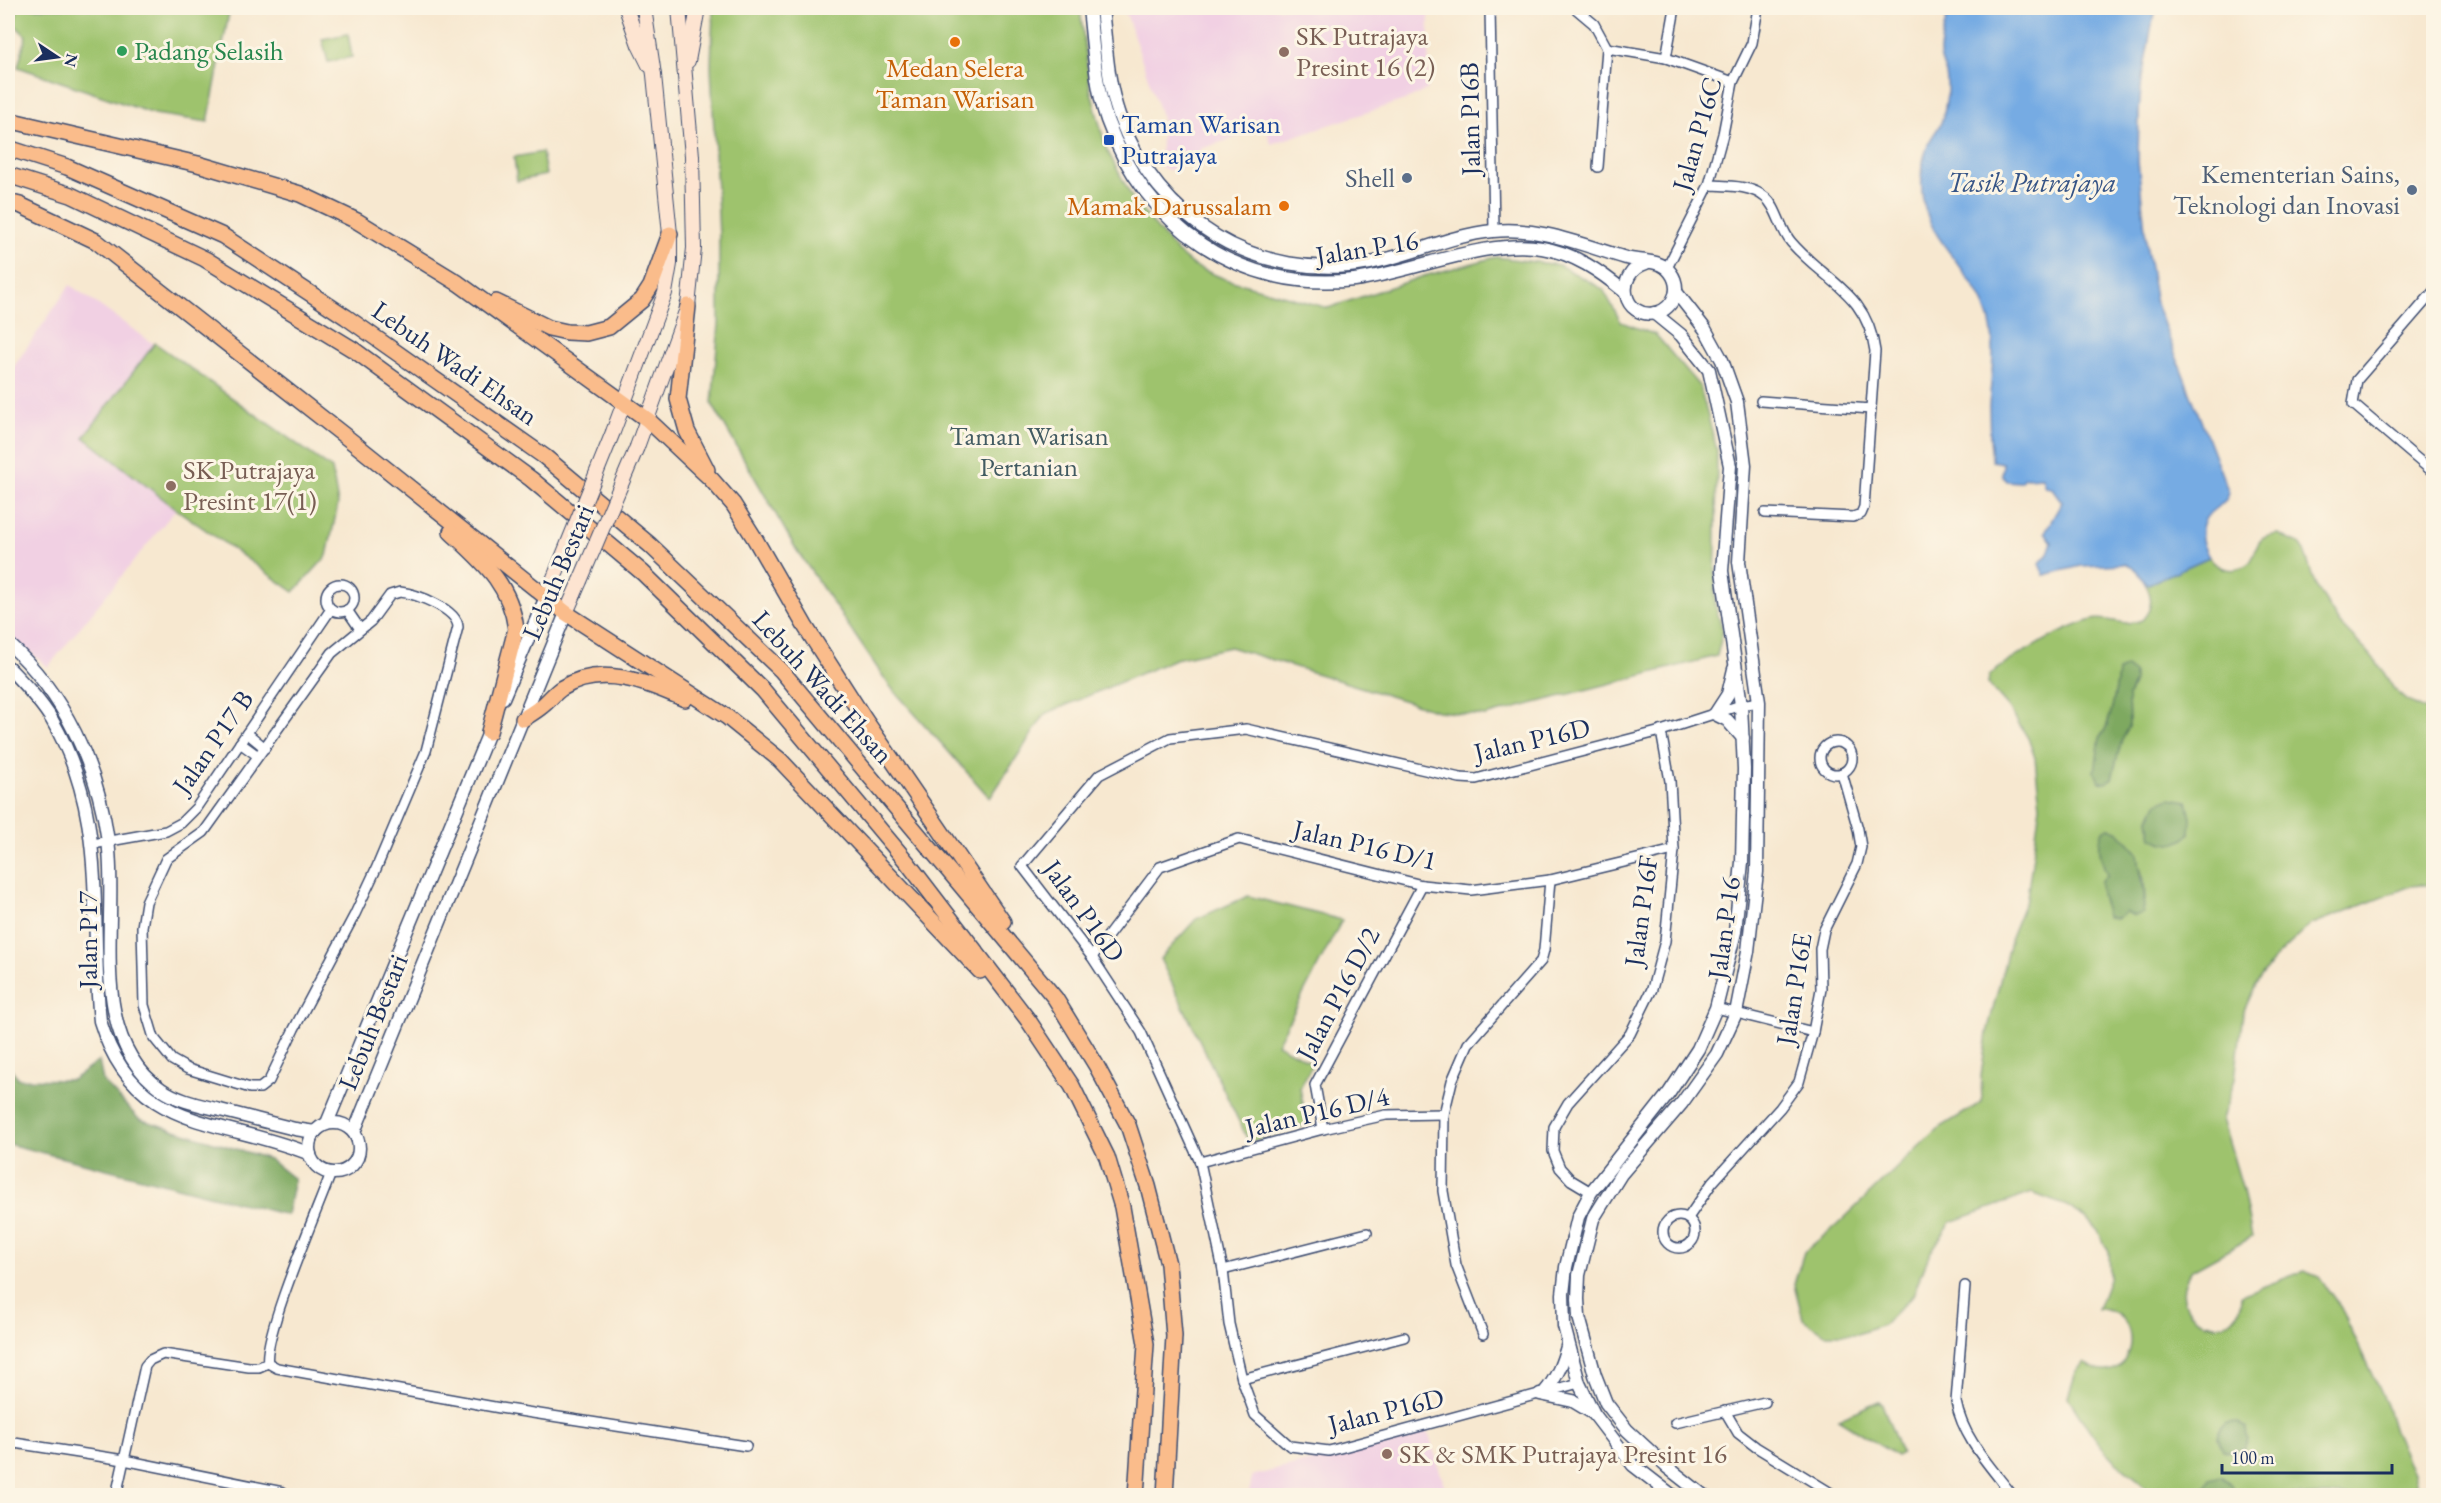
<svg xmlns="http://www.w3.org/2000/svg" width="2441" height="1503" font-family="'EB Garamond',serif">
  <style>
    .built { fill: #f1d0e3 }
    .green { fill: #9ec36d; stroke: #5c7966; stroke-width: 1.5; fill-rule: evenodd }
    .forest { fill: #7ea960; stroke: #4c6c5f; stroke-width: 1.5 }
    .water { fill: #76abe3; stroke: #486da0; stroke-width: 1.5 }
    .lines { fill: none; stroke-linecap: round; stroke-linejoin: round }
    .minor-casing { stroke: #3c4b6f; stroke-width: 12 }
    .tertiary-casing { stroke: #3c4b6f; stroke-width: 15 }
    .secondary-casing { stroke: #3c4b6f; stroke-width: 16 }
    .primary-casing { stroke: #3c4b6f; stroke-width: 18 }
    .minor { stroke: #fff; stroke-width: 9 }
    .tertiary { stroke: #fff; stroke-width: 12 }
    .secondary { stroke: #fde4d1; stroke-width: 14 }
    .primary { stroke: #fabc8b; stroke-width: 15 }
    .secondary-bridge-casing { stroke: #3c4b6f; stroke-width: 16; stroke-linecap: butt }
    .secondary-bridge { stroke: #fde4d1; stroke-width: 14 }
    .food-dot { fill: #e8710a; stroke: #fcf5e5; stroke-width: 2 }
    .leisure-dot { fill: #2e9e5b; stroke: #fcf5e5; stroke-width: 2 }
    .education-dot { fill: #8d6e63; stroke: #fcf5e5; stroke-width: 2 }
    .transit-dot { fill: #1a4fb4; stroke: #fcf5e5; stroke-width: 2 }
    .service-dot { fill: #5c6f8a; stroke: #fcf5e5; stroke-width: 2 }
    .labels { text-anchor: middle; stroke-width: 6; stroke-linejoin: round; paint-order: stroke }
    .education-label { font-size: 27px; fill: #785e54; stroke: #fcf5e5; text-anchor: start }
    .leisure-label { font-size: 27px; fill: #27864d; stroke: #fcf5e5; text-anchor: start }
    .food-label { font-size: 27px; fill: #c56008; stroke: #fcf5e5 }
    .street-label { font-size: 27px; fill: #1b2f5e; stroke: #fcf5e5 }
    .transit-label { font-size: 27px; fill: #164399; stroke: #fcf5e5; text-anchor: start }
    .service-label { font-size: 27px; fill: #4e5e75; stroke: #fcf5e5; text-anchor: end }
    .park-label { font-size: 27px; fill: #425b62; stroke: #fcf5e5 }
    .water-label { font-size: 28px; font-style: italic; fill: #365486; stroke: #fcf5e5 }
  </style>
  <rect width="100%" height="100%" fill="#fcf5e5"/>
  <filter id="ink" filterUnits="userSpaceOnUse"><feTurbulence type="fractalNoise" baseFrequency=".0167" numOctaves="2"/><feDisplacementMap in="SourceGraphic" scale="12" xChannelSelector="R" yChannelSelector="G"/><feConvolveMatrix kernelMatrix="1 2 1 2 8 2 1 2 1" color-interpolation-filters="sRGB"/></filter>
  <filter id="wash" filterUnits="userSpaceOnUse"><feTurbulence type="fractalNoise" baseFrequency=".008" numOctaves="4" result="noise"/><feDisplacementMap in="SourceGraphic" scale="24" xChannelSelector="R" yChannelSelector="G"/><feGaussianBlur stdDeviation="1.35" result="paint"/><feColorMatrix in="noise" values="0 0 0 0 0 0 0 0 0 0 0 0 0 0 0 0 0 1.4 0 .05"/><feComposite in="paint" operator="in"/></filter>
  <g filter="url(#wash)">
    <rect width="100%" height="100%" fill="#f7e8d0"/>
    <g class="built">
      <path d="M1121 8H1429L1428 89 1411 98 1271 144 1266 128 1200 149 1204 161 1169 170 1161 167 1160 161 1162 119 1127 16Z"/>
      <path d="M70 285 332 469 338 504 327 556 294 592 176 509 48 667 8 634V375Z"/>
      <path d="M1428 1431 1447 1495H1249L1252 1476Z"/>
    </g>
    <g class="green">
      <path d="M18 8H230L208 122 154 114 18 67 26 36 14 24Z"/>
      <path d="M713 8H1080L1090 88 1106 148 1134 201 1177 252 1194 266 1225 279 1328 308 1424 276 1496 257 1559 265 1603 289 1621 322 1656 335 1700 387 1717 450 1715 605 1723 631 1717 656 1485 716 1438 711 1230 647 1175 659 1045 714 990 798 889 685 796 549 712 404 719 324V237L711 67Z"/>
      <path d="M348 34 352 57 328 62 322 39Z"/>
      <path d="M542 152 546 175 517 181 514 157Z"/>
      <path d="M155 343 332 469 338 504 327 556 294 592 176 509 84 437Z"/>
      <path d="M2278 534 2299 544 2304 551 2316 586 2339 623 2377 662 2394 689 2408 701 2433 713V884L2411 886 2310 925 2272 961 2257 982 2243 1013 2235 1079 2222 1119 2243 1190 2252 1237 2192 1270C2157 1314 2239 1355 2241 1295L2304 1271 2319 1277 2341 1308 2386 1405 2394 1431 2413 1472 2418 1495H2232L2234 1491 2205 1488 2208 1495H2150C2139 1476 2124 1471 2110 1456 2093 1438 2081 1417 2068 1397L2076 1372 2084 1362C2130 1399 2153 1311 2098 1309L2110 1277 2109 1252 2098 1231 2085 1217 2067 1206 2032 1193 1951 1222 1930 1253 1913 1295 1883 1325 1857 1334H1825L1803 1319 1794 1284 1804 1252 1837 1225 1936 1130 1982 1102 1981 1076 1987 1033 2011 937 2027 897 2040 806 2035 758 2028 738 2009 708 1988 684 1989 676C2013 656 2062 629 2092 620 2109 616 2124 628 2142 620 2152 610 2153 598 2146 585L2209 557C2218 570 2237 575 2250 562 2255 556 2255 546 2261 540 2266 535 2272 535 2278 534ZM2118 672 2134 681 2128 696 2129 727 2121 742 2112 778 2099 750 2100 737C2110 728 2117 687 2118 672ZM2109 828 2119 833 2138 853 2139 865 2144 880 2145 901 2126 912 2101 882 2107 876Z"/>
      <path d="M1248 896 1342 920 1277 1044 1313 1063 1300 1088 1307 1125 1249 1142 1160 959 1196 919Z"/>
      <path d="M1879 1401 1882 1404 1901 1453 1897 1456 1838 1419Z"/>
    </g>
    <g class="forest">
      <path d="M2126 667 2134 673V681L2128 696 2129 727 2121 742 2112 778 2106 783 2099 782 2095 772 2100 737C2110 728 2117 686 2118 671Z"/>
      <path d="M2170 798 2187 801 2191 817 2190 834C2176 847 2168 846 2152 838L2149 820 2157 803Z"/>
      <path d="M2109 828 2119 832 2138 853C2139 874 2148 891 2143 913L2134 916 2126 912 2117 918 2107 917 2101 895V882L2107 875C2101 859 2096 846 2103 830Z"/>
      <path d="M99 1061 103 1081 139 1119 269 1159 294 1179 287 1215 8 1144V1065L19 1079 72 1080Z"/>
      <path d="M2238 1422 2247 1427 2248 1439 2244 1448 2232 1452 2223 1450 2218 1438 2220 1428 2227 1423Z"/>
      <path d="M2221 1476C2229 1481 2236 1485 2232 1495H2208L2205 1488 2210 1479Z"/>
    </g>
    <path class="water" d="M1948 8H2155L2142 78 2139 111 2138 162 2147 249 2156 304 2229 493C2227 501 2222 503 2216 508 2198 520 2198 539 2209 557L2146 585 2137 570 2125 564 2081 566 2044 575 2039 564 2048 554 2052 542 2045 532 2062 502 2052 488 2045 487 2042 477 2024 478 2020 482 2006 481 2002 476 2003 463 1992 461C1990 443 1989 425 1989 407 1991 374 1998 343 1987 312 1971 267 1926 240 1922 193 1921 177 1922 157 1929 143 1932 135 1940 128 1942 120 1946 107 1949 87 1946 74 1944 66 1940 61 1940 52 1940 38 1947 22 1948 8Z"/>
  </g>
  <g filter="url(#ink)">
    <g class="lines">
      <defs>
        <g id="minor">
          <path d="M1490 8 1494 230"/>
          <path d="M1575 8 1594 24 1607 48 1666 58 1733 82"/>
          <path d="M1666 58 1675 8"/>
          <path d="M1598 167 1607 48"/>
          <path d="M1709 185C1728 186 1751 185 1766 198 1777 207 1780 229 1791 242 1825 282 1867 292 1875 351L1864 507 1861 514 1853 517 1765 513"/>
          <path d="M1667 268 1709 185 1723 134 1733 82 1752 43 1758 8"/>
          <path d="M2434 291 2357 380 2353 404 2434 473"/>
          <path d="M1761 401 1871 409"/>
          <circle cx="340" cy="598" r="14"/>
          <path d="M400 592C417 594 457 609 458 627L426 751 376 869 355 914 294 1029 269 1081 260 1088H250L188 1069 172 1060 154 1038 144 1005 142 927 146 902 166 859 204 832 332 653 371 621 390 595Z"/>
          <path d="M347 610 360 629"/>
          <path d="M247 733 265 748"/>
          <circle cx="1836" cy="758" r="16"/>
          <path d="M240 743 258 756"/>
          <path d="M93 844 166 831 181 823 196 808 331 609"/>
          <path d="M1092 957 1160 867 1239 839 1422 885 1471 890 1550 880 1674 850"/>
          <path d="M1716 1008 1813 1032"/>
          <path d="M1323 1129 1315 1085 1422 885"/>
          <path d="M1200 1162 1323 1129 1386 1115 1444 1114"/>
          <path d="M331 1173C319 1206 262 1337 268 1363L277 1368 500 1408 746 1446"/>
          <path d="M1591 1192 1571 1180 1560 1168 1553 1151 1554 1127 1568 1103 1630 1034 1652 989 1665 941 1674 850 1670 781 1661 731"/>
          <circle cx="1679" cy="1232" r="16"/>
          <path d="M1688 1218 1712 1183 1780 1108 1799 1082 1813 1032 1821 989 1820 949 1824 930 1857 864 1861 847 1858 829 1842 773"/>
          <path d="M1223 1270 1367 1233"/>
          <path d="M1965 1286 1956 1402C1963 1439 1991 1467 2013 1496"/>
          <path d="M1483 1334 1456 1265 1443 1191 1444 1114 1452 1081 1468 1044 1541 961 1544 950 1550 880"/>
          <path d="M1242 1379 1404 1337"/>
          <path d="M1579 1383 1329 1451 1290 1446 1255 1415 1242 1379 1229 1324 1223 1270 1200 1162 1141 1032 1092 957 1022 866 1099 775 1170 738 1246 729 1460 778 1476 779 1661 731 1741 705 1759 702"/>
          <path d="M1725 1411 1738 1433 1756 1447 1836 1496"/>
          <path d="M1675 1423 1765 1402"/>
          <path d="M8 1442 124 1460 283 1492"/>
          <path d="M116 1496 145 1366 150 1360 163 1354 249 1367H259L268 1363"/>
        </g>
        <g id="tertiary">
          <path d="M1089 8C1093 44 1095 85 1107 120 1145 226 1240 293 1354 280 1410 273 1487 238 1542 248 1574 253 1601 272 1625 292"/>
          <path d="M1102 8C1106 43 1107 81 1119 115 1157 222 1258 283 1370 263 1412 255 1451 235 1493 231 1540 226 1582 245 1626 258 1638 261 1655 260 1665 267 1674 274 1678 285 1675 295 1672 304 1665 311 1656 313 1623 320 1613 274 1646 263"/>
          <path d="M1676 292 1705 329 1722 360 1737 402 1745 465 1739 562 1759 702 1757 872 1748 951 1736 1013 1717 1054 1682 1103 1621 1174 1593 1219 1579 1275 1578 1299 1579 1317 1595 1375 1606 1403 1627 1430 1667 1467 1704 1496"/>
          <path d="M1654 313 1681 335 1709 370 1730 466 1722 571 1741 705 1744 769 1742 862 1735 932 1716 1008 1698 1049 1669 1093 1591 1192 1578 1217 1566 1267 1563 1294 1564 1326 1579 1383 1594 1414 1633 1465 1673 1496"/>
          <path d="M8 643C64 693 98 767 108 841 119 920 85 1036 161 1089 178 1101 200 1105 220 1110 245 1116 270 1123 295 1129L315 1132"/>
          <path d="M8 667C23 683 40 700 52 720 109 818 89 915 100 1021 134 1133 219 1117 310 1154"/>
          <path d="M1734 669 1728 694 1715 714 1727 720 1743 738"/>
          <path d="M503 698 546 597"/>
          <path d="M327 1123 492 725"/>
          <circle cx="334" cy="1148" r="25"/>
          <path d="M354 1132 566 613"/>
          <path d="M1544 1393C1557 1378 1563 1362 1568 1343"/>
          <path d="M1540 1394 1573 1401 1593 1413"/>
        </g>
        <g id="secondary">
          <path d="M626 8 639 45 649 65"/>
          <path d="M688 61 698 8"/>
          <path d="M613 432 665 293 670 264V234L654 75 644 8"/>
          <path d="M637 447 688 306 694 248 692 156 679 8"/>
          <path d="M546 597 558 568"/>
          <path d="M566 613 580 581"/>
        </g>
        <g id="primary">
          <path d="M8 120 198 164 300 194 357 221 458 283 648 420 711 479 733 504 755 539 805 626 865 720 1003 922"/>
          <path d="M8 148 67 167 223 236 346 317 545 457 650 545 781 670 1055 998 1096 1065 1128 1125 1148 1186 1168 1264 1174 1336 1165 1496"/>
          <path d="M8 175 71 195 205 259 354 350 531 479 643 573 763 690 907 862 1028 1020 1072 1086 1107 1157 1122 1207 1146 1344 1136 1496"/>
          <path d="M8 202 20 205 96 241 350 440 566 613 727 717 780 760 980 971"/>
          <path d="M496 302 549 328 567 332 586 333 609 327 642 300 651 286 670 234"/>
          <path d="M688 306 678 399 687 431 707 470"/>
          <path d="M451 532C482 561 510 583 516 629L489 732"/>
          <path d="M523 719C529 715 536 711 542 706 549 701 555 692 562 688 602 663 647 683 685 699"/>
        </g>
      </defs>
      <use href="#minor" class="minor-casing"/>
      <use href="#tertiary" class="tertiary-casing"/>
      <use href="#secondary" class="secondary-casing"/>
      <use href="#primary" class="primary-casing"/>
      <use href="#minor" class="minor"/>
      <use href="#tertiary" class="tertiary"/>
      <use href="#secondary" class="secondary"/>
      <use href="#primary" class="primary"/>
      <defs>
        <g id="secondary-bridge">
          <path d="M558 568 613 432"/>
          <path d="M580 581 637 447"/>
        </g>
      </defs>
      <use href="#secondary-bridge" class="secondary-bridge-casing"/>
      <use href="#secondary-bridge" class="secondary-bridge"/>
    </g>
  </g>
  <g class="food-dot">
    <circle cx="955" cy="42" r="6"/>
    <circle cx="1284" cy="206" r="6"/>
  </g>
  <circle class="leisure-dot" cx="122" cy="51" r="6"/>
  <g class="education-dot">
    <circle cx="1284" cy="52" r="6"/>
    <circle cx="171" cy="486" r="6"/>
    <circle cx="1387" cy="1454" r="6"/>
  </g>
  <rect class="transit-dot" x="1103" y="134" width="12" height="12" rx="3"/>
  <g class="service-dot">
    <circle cx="1407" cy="178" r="6"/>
    <circle cx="2412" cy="190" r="6"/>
  </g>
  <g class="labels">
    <g class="education-label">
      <text x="1296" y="45">SK Putrajaya<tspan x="1296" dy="31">Presint 16 (2)</tspan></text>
      <text x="183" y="479">SK Putrajaya<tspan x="183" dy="31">Presint 17(1)</tspan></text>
      <text x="1399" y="1463">SK &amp; SMK Putrajaya Presint 16</text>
    </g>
    <g class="leisure-label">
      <text x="134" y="60">Padang Selasih</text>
    </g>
    <g class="food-label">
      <text x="955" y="77">Medan Selera<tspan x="955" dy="31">Taman Warisan</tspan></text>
      <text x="1272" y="215" text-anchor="end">Mamak Darussalam</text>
    </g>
    <g class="street-label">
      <text transform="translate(1470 119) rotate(-91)" y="9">Jalan P16B</text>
      <text transform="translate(1697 134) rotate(-74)" y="9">Jalan P16C</text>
      <text transform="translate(1367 248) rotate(-9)" y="9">Jalan P 16</text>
      <text transform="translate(455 363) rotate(35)" y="9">Lebuh Wadi Ehsan</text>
      <text transform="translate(558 572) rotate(-67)" y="9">Lebuh Bestari</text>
      <text transform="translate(823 687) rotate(48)" y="9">Lebuh Wadi Ehsan</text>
      <text transform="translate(1532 740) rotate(-13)" y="9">Jalan P16D</text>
      <text transform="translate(213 742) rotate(-55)" y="9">Jalan P17 B</text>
      <text transform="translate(1365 845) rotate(13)" y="9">Jalan P16 D/1</text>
      <text transform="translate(1084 911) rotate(54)" y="9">Jalan P16D</text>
      <text transform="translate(1641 911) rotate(-82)" y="9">Jalan P16F</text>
      <text transform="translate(1724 928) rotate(-82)" y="9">Jalan P 16</text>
      <text transform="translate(88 940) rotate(-90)" y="9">Jalan P17</text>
      <text transform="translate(1794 989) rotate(-81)" y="9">Jalan P16E</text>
      <text transform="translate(1338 994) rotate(-62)" y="9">Jalan P16 D/2</text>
      <text transform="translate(373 1022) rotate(-68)" y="9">Lebuh Bestari</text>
      <text transform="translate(1317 1112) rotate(-13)" y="9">Jalan P16 D/4</text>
      <text transform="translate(1386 1411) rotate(-14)" y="9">Jalan P16D</text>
    </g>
    <g class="transit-label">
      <text x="1121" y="133">Taman Warisan<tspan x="1121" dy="31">Putrajaya</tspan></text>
    </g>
    <g class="service-label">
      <text x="2400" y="183">Kementerian Sains,<tspan x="2400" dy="31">Teknologi dan Inovasi</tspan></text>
      <text x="1395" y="187">Shell</text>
    </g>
    <g class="park-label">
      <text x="1029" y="445">Taman Warisan<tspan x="1029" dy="31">Pertanian</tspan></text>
    </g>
    <g class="water-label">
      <text x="2032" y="192">Tasik Putrajaya</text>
    </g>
  </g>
  <rect width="2441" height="1503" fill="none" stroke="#fcf5e5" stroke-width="30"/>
  <g transform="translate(57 57) rotate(103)" stroke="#fcf5e5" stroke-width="4.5" paint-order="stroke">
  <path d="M0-4.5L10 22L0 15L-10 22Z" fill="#1b2f5e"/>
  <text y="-9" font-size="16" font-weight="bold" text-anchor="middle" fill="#1b2f5e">N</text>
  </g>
  <path d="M2222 1464v9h170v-9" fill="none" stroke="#1b2f5e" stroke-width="3"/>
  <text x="2231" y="1464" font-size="18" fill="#1b2f5e" stroke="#fcf5e5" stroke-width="4.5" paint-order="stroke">100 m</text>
</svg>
